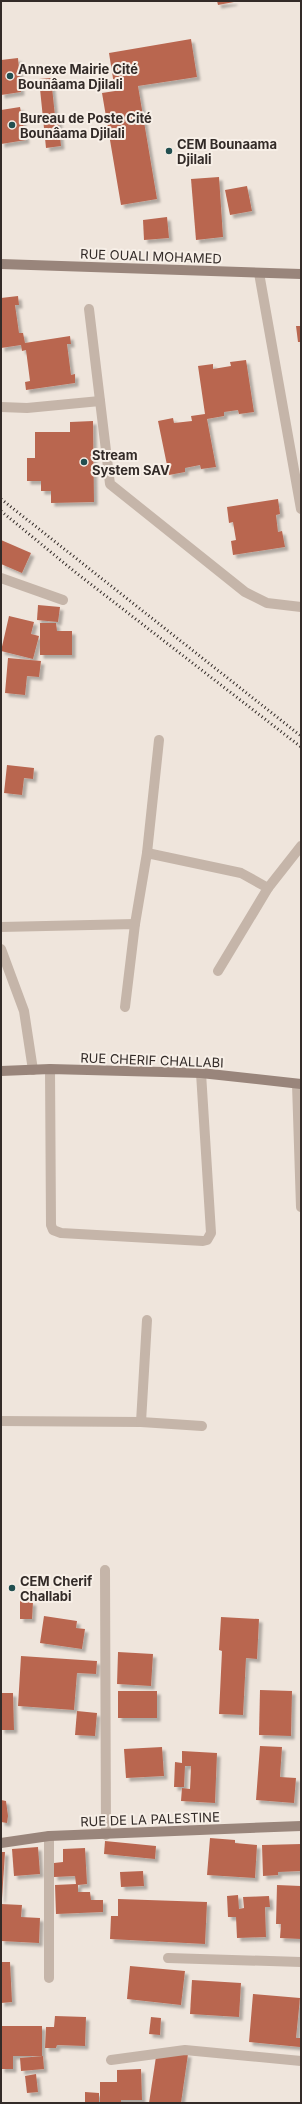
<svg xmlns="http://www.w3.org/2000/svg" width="302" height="2104" font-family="Inter,sans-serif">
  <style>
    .building { fill: #b96650; filter: url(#shadow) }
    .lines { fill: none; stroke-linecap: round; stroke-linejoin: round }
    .street { stroke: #c5b5a9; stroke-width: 10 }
    .secondary { stroke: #99857b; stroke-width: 10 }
    .rail { stroke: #332b28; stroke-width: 3; stroke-dasharray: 1 3; stroke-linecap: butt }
    .poi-dot { fill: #224f50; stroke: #f7efe7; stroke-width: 1.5 }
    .labels { text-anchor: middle; stroke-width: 4; stroke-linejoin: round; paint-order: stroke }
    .poi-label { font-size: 13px; font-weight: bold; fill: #332b28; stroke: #f7efe7; text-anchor: start }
    .street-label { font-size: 13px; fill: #332b28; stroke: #f7efe7 }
  </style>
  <defs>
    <filter id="shadow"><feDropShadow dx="3.5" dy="3.5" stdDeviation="1" flood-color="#0004"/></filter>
  </defs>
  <rect width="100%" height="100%" fill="#efe5dc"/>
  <g class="building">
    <path d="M217 1H234V2L218 5Z"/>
    <path d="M191 39 197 77 138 86 157 199 121 205 102 93 115 91 109 53Z"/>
    <path d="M18 58 21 92 1 95V60Z"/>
    <path d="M51 78 55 116H58L61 146 46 148 39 79Z"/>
    <path d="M20 107 26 140 1 144V110Z"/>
    <path d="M219 177 223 237 196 240 191 179Z"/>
    <path d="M247 186 252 211 230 215 225 190Z"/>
    <path d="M167 217 169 238 144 240 143 220Z"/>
    <path d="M18 296 19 305H15L19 333H23L25 343 70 336 71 344H67L71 375 75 374V383L26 390 25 382 30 381 26 350 22 351 21 345 1 348V298Z"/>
    <path d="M296 326H301V342H298Z"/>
    <path d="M246 360 254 412 239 414 238 410 224 412V416L207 419 216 467 201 469 200 465 185 468V472L169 475 158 421 173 418 174 423 192 421 191 416 205 414 198 366 213 364V369L231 366 230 362Z"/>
    <path d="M93 421 94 502 51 503V491H41V481H27V458H35V432H70V422Z"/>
    <path d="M278 499 280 514 276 515 278 532 282 531 285 547 233 555 231 541 236 540 233 522 229 523 227 507Z"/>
    <path d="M1 540 31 553 22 573 1 564Z"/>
    <path d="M38 605 60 607 58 622 37 620Z"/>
    <path d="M9 616 34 622 31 634 39 636 33 659 1 651Z"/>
    <path d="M40 623H56L57 631H72V655H40Z"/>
    <path d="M8 658 41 661 39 677 27 676 25 695 5 693Z"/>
    <path d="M7 765 34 768 33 779 24 778 22 795 4 793Z"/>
    <path d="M20 1601 33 1602 32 1619H20Z"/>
    <path d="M44 1616 77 1621 76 1628 85 1629 82 1649 40 1643Z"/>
    <path d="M221 1617 259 1619 257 1659 246 1658 243 1715 219 1714 222 1651 219 1650Z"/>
    <path d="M118 1652 153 1654 151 1686 117 1684Z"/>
    <path d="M21 1656 97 1661 96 1674 77 1673 74 1710 18 1706Z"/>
    <path d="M260 1690 292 1691 291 1736 259 1735Z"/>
    <rect x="118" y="1691" width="39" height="27"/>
    <path d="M1 1693H13L14 1730H1Z"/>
    <path d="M77 1711 97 1713 95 1736 75 1735Z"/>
    <path d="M260 1746 282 1747 280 1777 296 1778 294 1803 256 1800Z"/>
    <path d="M162 1747 164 1776 126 1778 124 1749Z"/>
    <path d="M182 1751 217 1753 215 1803 181 1801 182 1788 190 1789 191 1766H185L184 1787H174L175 1762 182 1763Z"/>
    <path d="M1 1800 6 1801 8 1816 7 1823 1 1822Z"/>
    <path d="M210 1838 235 1840V1843L257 1845 255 1878 207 1875Z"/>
    <path d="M105 1841 156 1846 155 1859 104 1854Z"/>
    <path d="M301 1844V1871L278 1872V1875L263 1876 262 1845Z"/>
    <path d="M38 1847 40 1874 14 1876 12 1849Z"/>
    <path d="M85 1848 87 1884 78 1885V1892H90L91 1900H103V1912L56 1914 55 1885 76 1884 75 1876 54 1877V1863L63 1862V1849Z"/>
    <path d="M1 1852H5L2 1899H1Z"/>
    <path d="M143 1871 144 1886 121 1887 120 1872Z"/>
    <path d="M277 1885 301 1886V1939L280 1938 281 1924H276Z"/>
    <path d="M238 1895 239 1909 244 1908 243 1897 269 1896 270 1907H265L266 1937 237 1938 236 1917H228L227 1896Z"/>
    <path d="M118 1899 207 1902 205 1944 110 1939 111 1916H118Z"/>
    <path d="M1 1904 22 1905 21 1917 40 1918 39 1943 1 1941Z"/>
    <path d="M1 1962H10L12 2002 1 2003Z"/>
    <path d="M130 1966 185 1971 181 2005 127 1999Z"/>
    <path d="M192 1980 241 1983 239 2017 190 2014Z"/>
    <path d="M253 1994 300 1998 296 2038H301L300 2047 249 2042Z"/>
    <path d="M55 2016 86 2017 85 2046 57 2045 56 2048H45L46 2027H54Z"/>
    <path d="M151 2017 161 2018 160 2035 149 2034Z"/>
    <path d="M1 2026H42V2056H13V2069H1Z"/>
    <path d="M157 2050 188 2054 181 2103H149Z"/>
    <path d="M43 2056 44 2069 21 2071 20 2058Z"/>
    <path d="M141 2069 142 2100H121V2103H100V2082H117V2070Z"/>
    <path d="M36 2074 38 2092 27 2093 25 2076Z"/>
    <path d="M85 2092 99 2093V2103H85Z"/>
  </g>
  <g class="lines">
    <g class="street">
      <path d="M259 273 301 509"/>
      <path d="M89 309 110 484 245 592 267 603 301 607"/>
      <path d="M1 407 27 408 100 401"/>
      <path d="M1 578 63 600"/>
      <path d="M147 853 159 740"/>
      <path d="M268 888 301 846"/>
      <path d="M135 924 147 853 241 873 268 888 218 971"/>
      <path d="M1 927 135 924 125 1007"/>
      <path d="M1 949 24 1011 33 1070"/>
      <path d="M50 1069 51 1225 53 1230 61 1233 203 1241 207 1240 211 1233 201 1073"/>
      <path d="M297 1084 301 1207"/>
      <path d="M1 1421 141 1422 202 1426"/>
      <path d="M141 1422 147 1320"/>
      <path d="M105 1570 106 1835"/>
      <path d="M168 1958 301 1962"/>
      <path d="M49 1978V1836"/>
      <path d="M111 2060 185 2050 301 2061"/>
    </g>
    <g class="secondary">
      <path d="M1 264 301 274"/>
      <path d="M1 1071 50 1069 201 1073 301 1084"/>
      <path d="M1 1843 49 1836 301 1826"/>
    </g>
    <g class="rail">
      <path d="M1 499 301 736"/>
      <path d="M1 511 75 572 301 747"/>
    </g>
  </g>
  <g class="poi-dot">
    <circle cx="10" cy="76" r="4"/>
    <circle cx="12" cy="125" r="4"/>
    <circle cx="169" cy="151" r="4"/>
    <circle cx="84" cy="462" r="4"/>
    <circle cx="12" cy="1588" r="4"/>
  </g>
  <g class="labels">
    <g class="poi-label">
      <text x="18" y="74">Annexe Mairie Cité<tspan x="18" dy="15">Bounâama Djilali</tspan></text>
      <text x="20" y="123">Bureau de Poste Cité<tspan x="20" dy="15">Bounâama Djilali</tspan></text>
      <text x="177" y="149">CEM Bounaama<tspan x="177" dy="15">Djilali</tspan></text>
      <text x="92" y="460">Stream<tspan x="92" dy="15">System SAV</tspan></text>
      <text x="20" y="1586">CEM Cherif<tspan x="20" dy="15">Challabi</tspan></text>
    </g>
    <g class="street-label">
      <text transform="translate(151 256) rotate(2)" y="5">RUE OUALI MOHAMED</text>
      <text transform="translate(152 1060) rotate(2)" y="5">RUE CHERIF CHALLABI</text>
      <text transform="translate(150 1819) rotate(-2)" y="5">RUE DE LA PALESTINE</text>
    </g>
  </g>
  <rect width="302" height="2104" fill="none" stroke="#332b28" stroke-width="4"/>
</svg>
